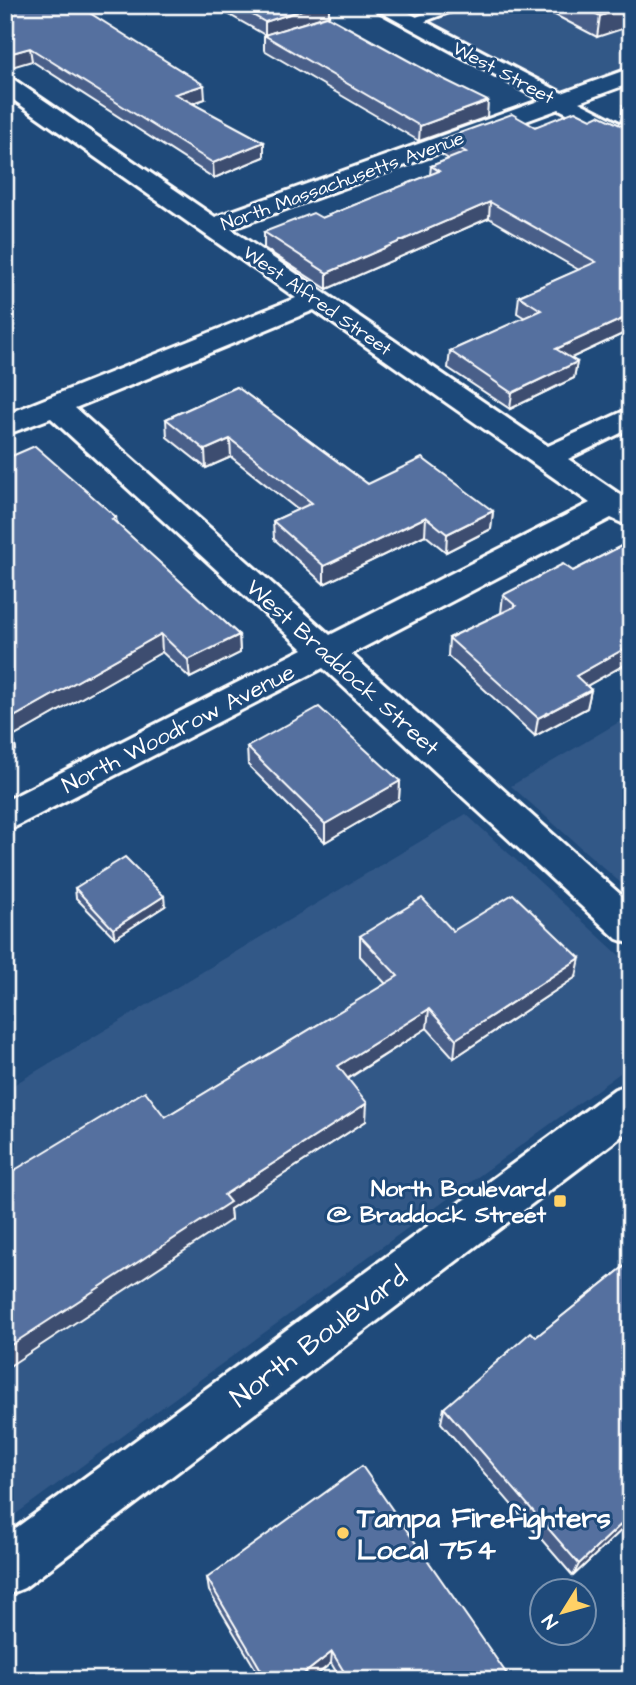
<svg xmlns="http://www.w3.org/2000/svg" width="636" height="1685" font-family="'Architects Daughter',sans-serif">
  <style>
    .built { fill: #335887 }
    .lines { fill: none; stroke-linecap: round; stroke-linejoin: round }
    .lane-casing { stroke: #fff; stroke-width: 6 }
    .street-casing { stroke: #fff; stroke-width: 6 }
    .secondary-casing { stroke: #fff; stroke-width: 6 }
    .lane { fill: #1f4a7a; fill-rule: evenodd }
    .street { fill: #1f4a7a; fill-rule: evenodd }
    .secondary { fill: #1f4a7a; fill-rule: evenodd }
    .wall { fill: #495f89; stroke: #fff; stroke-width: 2 }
    .shaded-wall { fill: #3c4e6f; stroke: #fff; stroke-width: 2 }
    .building { fill: #556f9f; stroke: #fff; stroke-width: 2 }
    .poi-dot { fill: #ffd166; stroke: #1f4a7a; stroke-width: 2.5 }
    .labels { text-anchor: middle; stroke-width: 6; stroke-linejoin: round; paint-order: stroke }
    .far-street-label { font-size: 19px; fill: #fff; stroke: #1f4a7a }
    .street-label { font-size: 23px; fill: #fff; stroke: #1f4a7a }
    .poi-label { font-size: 23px; font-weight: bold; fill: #fff; stroke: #1f4a7a; text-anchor: end }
    .near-street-label { font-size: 28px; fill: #fff; stroke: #1f4a7a }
    .near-poi-label { font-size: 28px; font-weight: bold; fill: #fff; stroke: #1f4a7a; text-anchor: start }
  </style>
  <rect width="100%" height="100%" fill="#1f4a7a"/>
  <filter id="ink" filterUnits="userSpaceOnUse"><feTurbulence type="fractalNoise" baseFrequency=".0143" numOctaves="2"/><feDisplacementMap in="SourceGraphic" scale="14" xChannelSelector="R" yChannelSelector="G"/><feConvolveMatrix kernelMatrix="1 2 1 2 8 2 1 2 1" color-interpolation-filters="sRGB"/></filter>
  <g filter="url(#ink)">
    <g class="built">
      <path d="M392 5H631V65L559 91Z"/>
      <path d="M631 715V892L511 786Z"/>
      <path d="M466 814 631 966V1065L5 1522V1090Z"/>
    </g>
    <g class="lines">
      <defs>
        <path id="lane" d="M448 5H468L415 25 403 22Z"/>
        <path id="street" d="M368 5H394L562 93 631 68V83L579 102 631 129V145L559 109 231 229 548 446 631 408V428L568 459 631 502V527L611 518 351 654 631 904V944L617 939 323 668 5 832V801L303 649 51 418 5 435V415L296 298 5 94V77L13 79 215 217 541 100ZM314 310 590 503 330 635 75 408Z"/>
        <path id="secondary" d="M631 1084V1129L24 1588 5 1596V1536L615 1089Z"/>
      </defs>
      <use href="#lane" class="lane-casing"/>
      <use href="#street" class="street-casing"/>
      <use href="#secondary" class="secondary-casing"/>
      <use href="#lane" class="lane"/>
      <use href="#street" class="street"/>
      <use href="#secondary" class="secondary"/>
    </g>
    <g class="wall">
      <path d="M5 5H96L83 9 205 99 192 104 264 157 214 178 32 61Z"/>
      <path d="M212 5H329V15L265 35Z"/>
      <path d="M536 5H631L597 37Z"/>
      <path d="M264 35 487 117 419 141 264 50Z"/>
      <path d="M631 102V127L621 121 623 105Z"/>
      <path d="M591 119 631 130V330L571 358 577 362 574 378 510 409 448 368 450 351 525 318 517 313 519 296 579 270 489 218 327 289 264 248V232L322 218 430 175 431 166 449 159 442 155 443 139Z"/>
      <path d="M237 387 368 484 493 511 491 529 446 552 425 535 324 584 274 539 273 521 298 510 231 457 206 468 167 437 166 419Z"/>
      <path d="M5 459 116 517 117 524 239 635 240 653 190 678 162 652 13 737 16 750 5 755Z"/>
      <path d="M631 541V661L587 686 591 690 587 708 535 736 448 656 449 638 501 613 503 595 573 571Z"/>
      <path d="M247 747 400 781 399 799 325 842 248 765Z"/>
      <path d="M75 888 165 906 115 938 76 898Z"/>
      <path d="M453 931 576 977 454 1058 427 1028 348 1079 366 1121 230 1209 231 1220 165 1117 386 984 360 956V936Z"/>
      <path d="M631 1261V1521L573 1576 441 1423 444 1408 536 1337Z"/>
      <path d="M207 1578 511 1680H341L331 1663 311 1680H262L209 1591Z"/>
    </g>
    <g class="shaded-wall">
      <path d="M68 5H96L69 13Z"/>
      <path d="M317 5H329V15L265 35V22Z"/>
      <path d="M631 6V26L597 37 600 16Z"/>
      <path d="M30 48 32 61 5 69V55Z"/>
      <path d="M204 85 205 99 176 109 175 94Z"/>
      <path d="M488 101 487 117 419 141 420 126Z"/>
      <path d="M264 142V157L214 178 213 163Z"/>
      <path d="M490 202 489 218 327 289V273Z"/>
      <path d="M631 315V330L554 366 556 349Z"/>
      <path d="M577 362 574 378 510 409 512 393Z"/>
      <path d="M230 439 231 457 206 468 205 450Z"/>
      <path d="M493 511 491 529 446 552 447 534Z"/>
      <path d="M426 517 425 535 324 584V566Z"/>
      <path d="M161 634 162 652 13 737 16 750 5 755V722Z"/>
      <path d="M239 635 240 653 190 678 188 660Z"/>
      <path d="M631 645V661L572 694 576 676Z"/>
      <path d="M591 690 587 708 535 736 538 718Z"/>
      <path d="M400 781 399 799 325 842V824Z"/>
      <path d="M164 896 165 906 115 938 113 929Z"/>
      <path d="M580 958 576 977 454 1058 456 1039Z"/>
      <path d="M429 1009 427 1028 337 1085 338 1066Z"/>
      <path d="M367 1103 366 1121 230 1209 231 1220 5 1369V1349L224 1195Z"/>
      <path d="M631 1515V1521L573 1576 579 1564Z"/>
      <path d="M332 1652 331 1663 311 1680H296Z"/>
    </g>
    <g class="building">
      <path d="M5 5H77L204 85 175 94 264 142 213 163 30 48 5 55Z"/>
      <path d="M235 5H317L265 22Z"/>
      <path d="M579 5H631V6L600 16Z"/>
      <path d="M327 16 431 73 488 101 420 126 264 35Z"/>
      <path d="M631 102V110L623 105Z"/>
      <path d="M575 111 591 119 599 115 631 130V315L556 349 577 362 512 393 450 351 541 310 519 296 596 262 490 202 327 273 264 232 313 213 322 218 439 171 431 166 466 152 443 139 512 114 535 127Z"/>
      <path d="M237 387 368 484 422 458 493 511 447 534 426 517 324 566 273 521 312 503 230 439 205 450 166 419Z"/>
      <path d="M35 446 116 517 112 519 239 635 188 660 161 634 5 722V459Z"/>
      <path d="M631 541V645L576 676 591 690 538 718 449 638 516 606 503 595 563 564 573 571Z"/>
      <path d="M319 707 400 781 325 824 247 747Z"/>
      <path d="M5 725 12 733 5 736Z"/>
      <path d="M125 857 164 896 113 929 75 888Z"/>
      <path d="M513 894 580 958 456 1039 429 1009 338 1066 367 1103 224 1195 230 1202 5 1349V1176L145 1091 165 1117 398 976 360 936 422 898 453 931Z"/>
      <path d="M631 1261V1515L579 1564 444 1408 531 1332 536 1337Z"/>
      <path d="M362 1466 511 1680H349L332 1652 296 1680H267L207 1578Z"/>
    </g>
  </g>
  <g class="poi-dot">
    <rect x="553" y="1194" width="14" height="14" rx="3.5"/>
    <circle cx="343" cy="1533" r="7"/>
  </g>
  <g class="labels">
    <g class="far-street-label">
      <text transform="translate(504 72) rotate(28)" y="7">West Street</text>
      <text transform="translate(342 180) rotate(-20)" y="7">North Massachusetts Avenue</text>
      <text transform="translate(318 300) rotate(35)" y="7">West Alfred Street</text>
    </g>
    <g class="street-label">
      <text transform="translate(343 667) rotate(42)" y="8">West Braddock Street</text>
      <text transform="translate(178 728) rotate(-27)" y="8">North Woodrow Avenue</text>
    </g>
    <g class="poi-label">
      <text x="546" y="1196">North Boulevard<tspan x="546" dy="26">@ Braddock Street</tspan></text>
    </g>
    <g class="near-street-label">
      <text transform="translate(318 1336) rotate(-37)" y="10">North Boulevard</text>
    </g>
    <g class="near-poi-label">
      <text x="357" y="1527">Tampa Firefighters<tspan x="357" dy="32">Local 754</tspan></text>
    </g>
  </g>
  <rect width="636" height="1685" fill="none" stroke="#1f4a7a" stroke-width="28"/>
  <rect x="14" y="14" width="608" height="1657" fill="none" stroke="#fff" stroke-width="2.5" filter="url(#ink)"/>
  <g transform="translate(563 1612) rotate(233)"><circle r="33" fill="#1f4a7a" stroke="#7992af" stroke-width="2"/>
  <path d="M0-5L12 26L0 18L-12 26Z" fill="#ffd166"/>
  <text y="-10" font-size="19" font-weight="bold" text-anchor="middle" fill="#ffffff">N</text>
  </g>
</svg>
